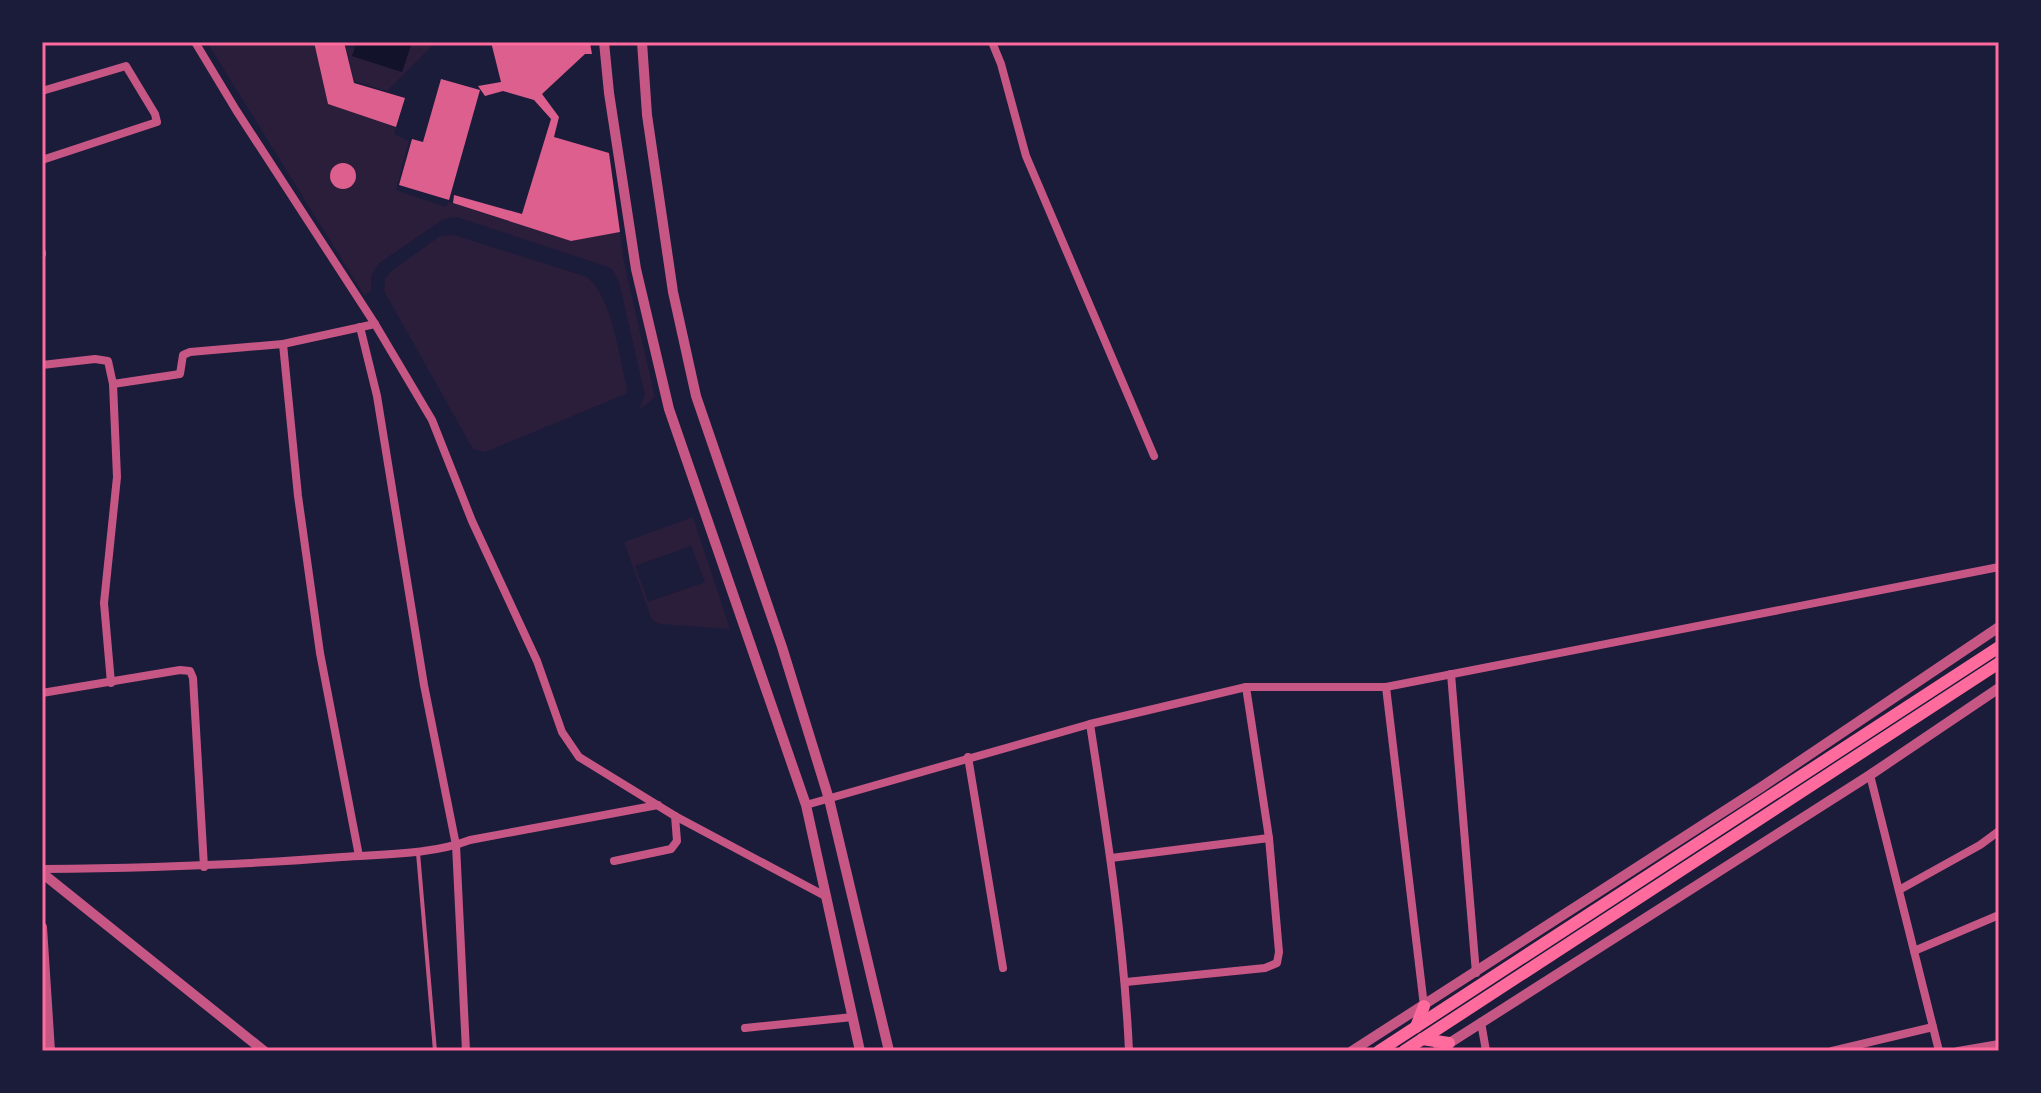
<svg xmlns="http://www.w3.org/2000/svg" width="2041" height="1093" font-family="'Libre Baskerville',serif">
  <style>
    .green { fill: #2a1e3b; fill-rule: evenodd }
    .water { fill: #12122b }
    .building { fill: #dd5f8e }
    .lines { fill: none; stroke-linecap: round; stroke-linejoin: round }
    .service { stroke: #c65784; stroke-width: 4 }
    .minor { stroke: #c65784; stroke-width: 8 }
    .tertiary { stroke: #c65784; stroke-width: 10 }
    .primary { stroke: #ff6b9d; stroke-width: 12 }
    .neatline { fill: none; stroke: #ff6b9d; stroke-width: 3 }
  </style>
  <rect width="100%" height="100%" fill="#1b1b3a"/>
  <g class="green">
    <path d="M207 42H314L328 104 396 127 394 134 409 141 396 190 446 207 448 202 571 241 620 232 624 262 655 397 639 410 645 395 619 282 612 269 602 265 457 217 444 219 378 264 371 276V291L364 295Z"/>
    <path d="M412 42H436L387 91 354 81 346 46 355 49 352 56 402 72Z"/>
    <path d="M454 235 587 277C612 296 619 357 627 387L626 394 485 452 473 449 384 291 385 279 390 272 440 236Z"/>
    <path d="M693 517 730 629 660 624 652 620 624 542ZM691 546 705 582 648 602 635 566Z"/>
  </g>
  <path class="water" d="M357 42H412L402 72 352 56Z"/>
  <g class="building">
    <path d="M314 42H344L354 83 405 98 396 127 328 104Z"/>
    <path d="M491 42 590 43 592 54H585L542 94 559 117 554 137 609 153 620 232 571 241 453 203 454 195 522 214 551 119 534 100 503 91 485 96 478 86 501 82Z"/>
    <path d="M441 79 480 90 449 200 399 185 412 139 423 142Z"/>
    <circle cx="343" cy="176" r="13"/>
  </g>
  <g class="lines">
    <path class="service" d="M418 853 435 1051"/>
    <g class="minor">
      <path d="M195 42 236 110 375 324 432 420 472 521 537 661 562 732 579 757 675 816 827 897"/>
      <path d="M992 42 1001 64 1026 156 1154 456"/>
      <path d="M42 91 126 66 155 114 157 122 42 160"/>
      <path d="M42 253V254"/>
      <path d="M360 327 377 396 424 685 456 845 466 1051"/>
      <path d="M283 344 298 496 320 653 359 856"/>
      <path d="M42 365 95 359 108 361 113 384 117 477 104 603 111 683"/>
      <path d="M113 384 180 374 183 355 190 352 283 344 375 324"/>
      <path d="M1451 674 1476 973"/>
      <path d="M1386 687 1424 1006"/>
      <path d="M42 693 180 670 190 671 193 678 204 867"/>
      <path d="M1090 724C1107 833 1124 941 1129 1051"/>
      <path d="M968 757 1003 968"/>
      <path d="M1870 775 1939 1051"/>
      <path d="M806 805 1090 724 1246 687H1386L1999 567"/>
      <path d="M1111 858 1269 838"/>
      <path d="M614 861 671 849 677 841 675 816"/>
      <path d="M42 869C143 868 242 865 342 857 383 854 431 855 470 840L658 805"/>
      <path d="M1899 890 1980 845 1999 831"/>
      <path d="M1914 951 1999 915"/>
      <path d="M1126 982 1265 968 1277 963 1279 952 1269 838 1246 687"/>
      <path d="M1481 1022 1486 1051"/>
      <path d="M745 1028 853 1017"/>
      <path d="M1832 1051 1933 1027"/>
      <path d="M1958 1051 1999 1044"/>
    </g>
    <g class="tertiary">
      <path d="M604 42 609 93 636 269 669 409 806 805 860 1051"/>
      <path d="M642 42 647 115 673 292 696 396 782 647 829 799 889 1051"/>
      <path d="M42 873 264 1051"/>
      <path d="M42 927 50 1051"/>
      <path d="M1352 1051 1760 788 1999 627"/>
      <path d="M1437 1051 1870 775 1999 688"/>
    </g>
    <g class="primary">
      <path d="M1416 1027 1424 1006"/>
      <path d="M1422 1039 1449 1043"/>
      <path d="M1379 1051 1999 647"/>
      <path d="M1404 1051 1999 663"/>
    </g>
  </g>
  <rect width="2041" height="1093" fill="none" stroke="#1b1b3a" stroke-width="88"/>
  <rect x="44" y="44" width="1953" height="1005" class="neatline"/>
</svg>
